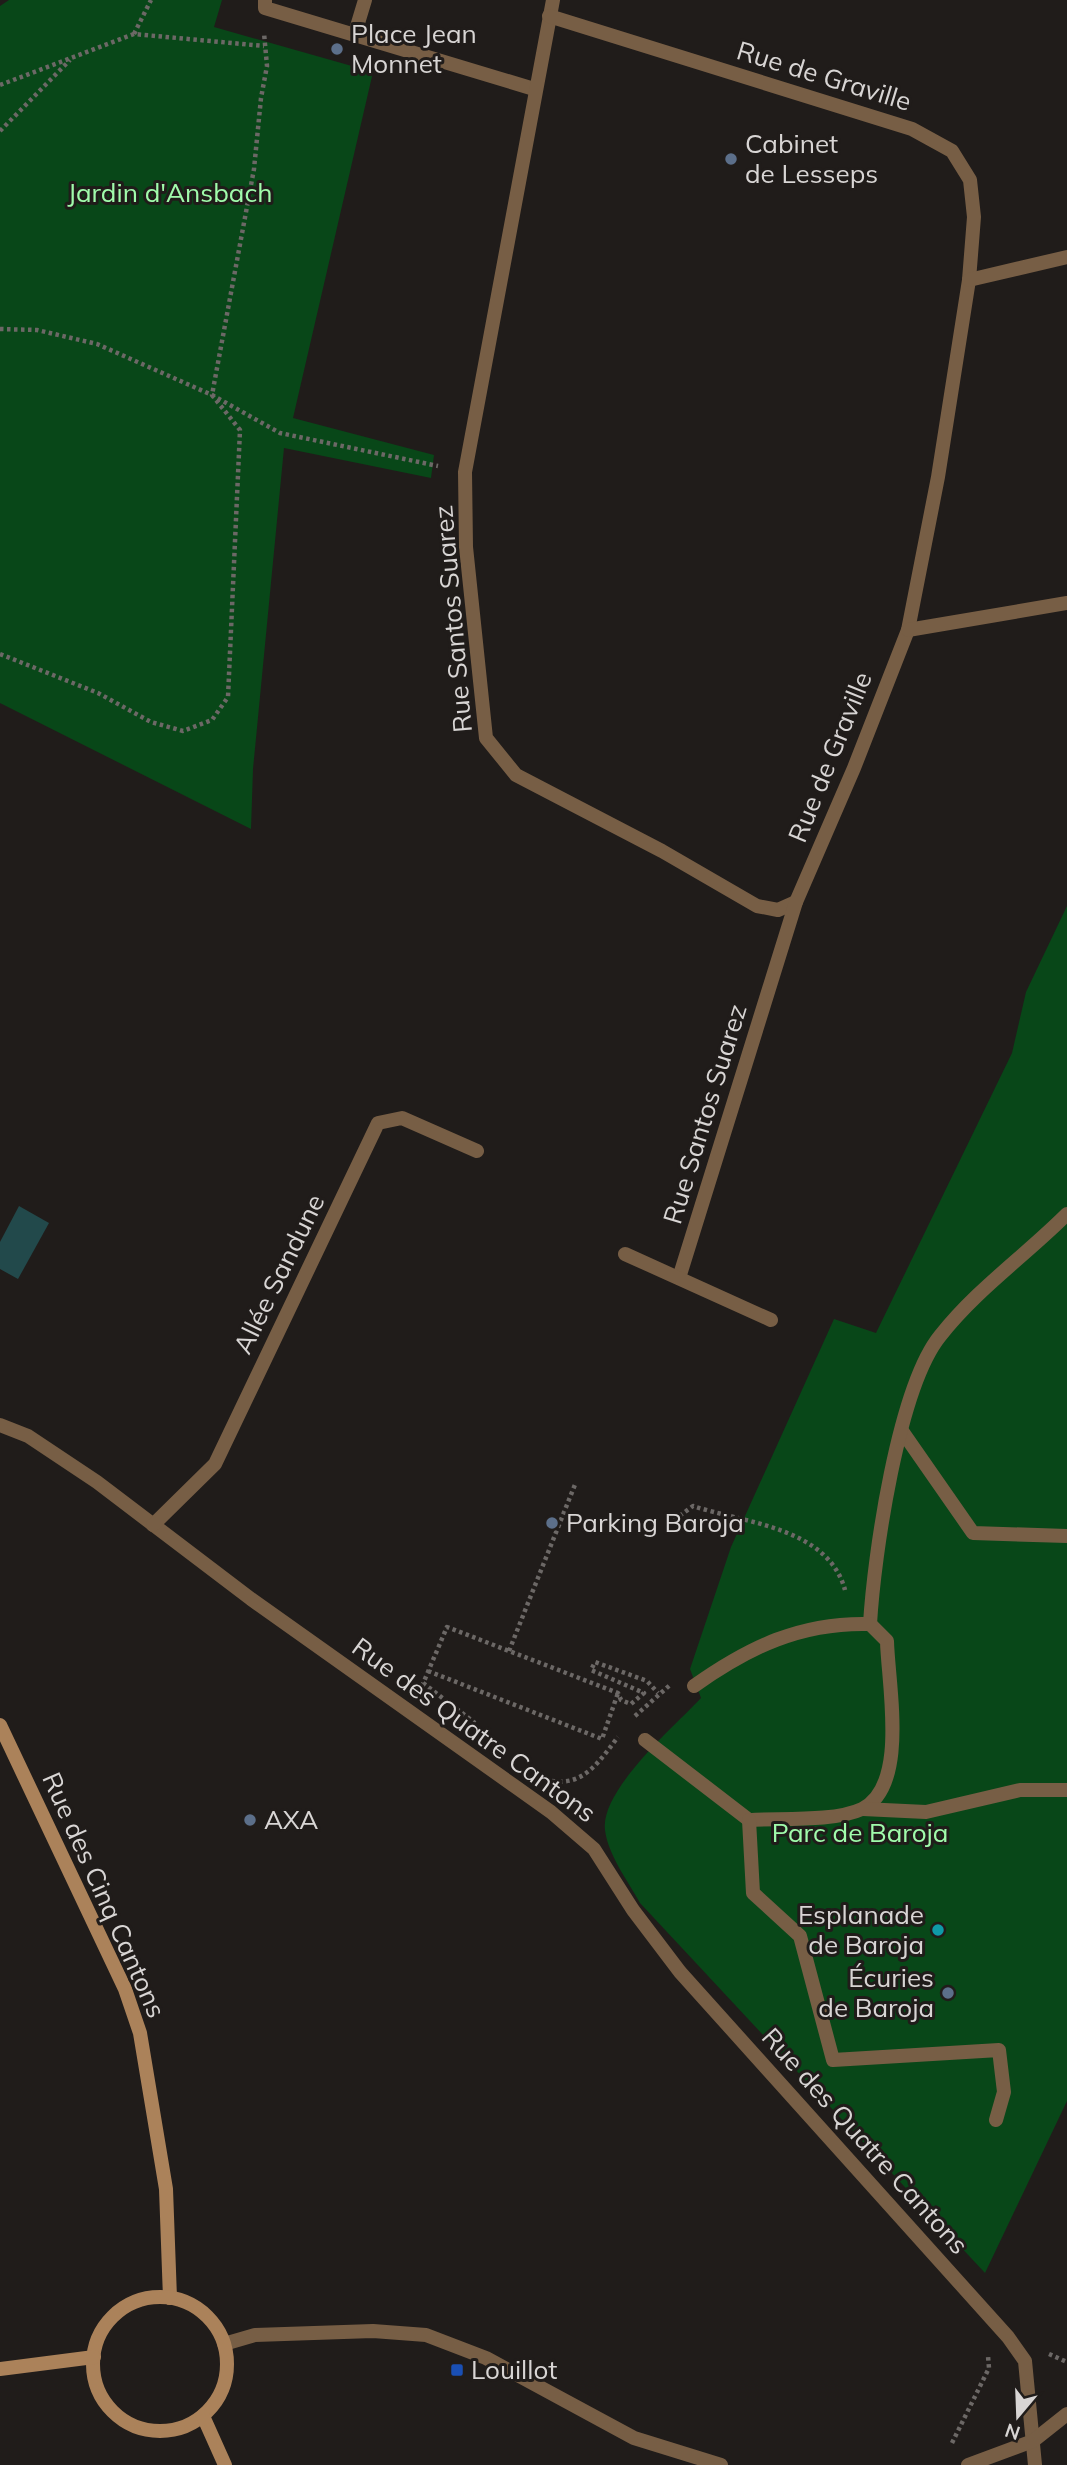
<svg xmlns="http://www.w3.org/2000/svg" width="1067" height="2465" font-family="Mulish,sans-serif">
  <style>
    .green { fill: #084718 }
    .water { fill: #22494b }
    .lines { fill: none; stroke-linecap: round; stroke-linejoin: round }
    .path { stroke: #6c6866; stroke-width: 4.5; stroke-dasharray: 3.5 3.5; stroke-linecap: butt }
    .lane { stroke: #775e45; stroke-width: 14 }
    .street { stroke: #775e45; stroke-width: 14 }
    .secondary { stroke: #ab825a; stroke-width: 14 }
    .service-dot { fill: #5c6f8a; stroke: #201c1a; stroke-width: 2.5 }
    .culture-dot { fill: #0f9aa8; stroke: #201c1a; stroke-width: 2.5 }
    .transit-dot { fill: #1a4fb4; stroke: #201c1a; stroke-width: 2.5 }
    .labels { text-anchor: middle; stroke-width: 6; stroke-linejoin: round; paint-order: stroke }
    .poi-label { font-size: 26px; fill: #d8d5d4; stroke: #201c1a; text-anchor: start }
    .street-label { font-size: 26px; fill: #d8d5d4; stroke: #201c1a }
    .park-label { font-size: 26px; fill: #a0fbab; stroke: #201c1a }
  </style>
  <rect width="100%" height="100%" fill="#201c1a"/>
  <g class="green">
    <path d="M9 0H222L214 27 373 72 293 418 434 455 431 478 284 448 253 769 251 829 0 703V6Z"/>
    <path d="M1067 906V2101L985 2273 640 1903C628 1881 608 1855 605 1830 600 1790 675 1726 701 1698L690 1669 731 1547 834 1319 876 1333 1012 1053 1026 992Z"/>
  </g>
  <path class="water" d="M19 1206 49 1223 18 1279 0 1269V1242Z"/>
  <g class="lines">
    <g class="path">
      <path d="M134 34 151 0"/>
      <path d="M0 85 134 34 264 46"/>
      <path d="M0 131 70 60"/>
      <path d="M0 329 37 330 97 344 212 395 280 433 438 466"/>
      <path d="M0 654 98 693 151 722 183 731 212 720 228 697 240 430 212 395 254 169 261 98 267 66 264 33"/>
      <path d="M674 1520 693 1506C744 1523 828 1527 845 1590"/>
      <path d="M509 1651 576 1482"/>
      <path d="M428 1671 602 1739 618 1693"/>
      <path d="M423 1683 475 1723"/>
      <path d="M422 1686 447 1627 618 1693 621 1700 631 1704 644 1693 591 1670 595 1662 647 1681 658 1693"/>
      <path d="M635 1716 670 1685"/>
      <path d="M552 1781C585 1786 600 1760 618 1737"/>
      <path d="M1049 2354 1067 2362"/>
      <path d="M952 2443 989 2368 988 2356"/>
    </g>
    <g class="lane">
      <path d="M265 0V8L534 89"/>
      <path d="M355 33 365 0"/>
      <path d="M902 1431 973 1533 1067 1536"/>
      <path d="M870 1624C874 1556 898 1388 940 1336 977 1289 1025 1256 1067 1214"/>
      <path d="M645 1740 749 1820C781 1818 834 1822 862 1809 909 1786 888 1685 887 1641L870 1624C801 1622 749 1647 694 1686"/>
      <path d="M863 1809 926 1812 1020 1790H1067"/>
      <path d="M749 1820 753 1893 800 1936 833 2060 999 2050 1004 2092 996 2120"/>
    </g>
    <g class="street">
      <path d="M553 0 465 472 466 547 486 738 516 775 662 851 757 906 778 910 796 902"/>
      <path d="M549 16 912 129 952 151 970 180 974 217 969 280 938 477 908 630 854 768 796 902 679 1278"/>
      <path d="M969 280 1067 257"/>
      <path d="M908 630 1067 603"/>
      <path d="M625 1254 771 1320"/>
      <path d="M0 1425 28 1436 97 1482 251 1599 551 1812 594 1849 633 1910 680 1972 1008 2337 1025 2361 1035 2465"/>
      <path d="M153 1525 215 1464 378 1123 402 1118 477 1151"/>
      <path d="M224 2344 255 2335 373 2331 426 2335 486 2358 634 2438 721 2465"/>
      <path d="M968 2465 1033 2441 1067 2414"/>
    </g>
    <g class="secondary">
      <path d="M0 1725 125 1989 140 2033 166 2189 170 2298"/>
      <circle cx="160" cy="2364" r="67"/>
      <path d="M0 2369 94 2357"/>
      <path d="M203 2416 225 2465"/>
    </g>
  </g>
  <g class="service-dot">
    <circle cx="337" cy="49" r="7"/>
    <circle cx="731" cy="159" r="7"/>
    <circle cx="552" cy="1523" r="7"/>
    <circle cx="250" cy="1820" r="7"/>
    <circle cx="948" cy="1993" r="7"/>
  </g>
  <circle class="culture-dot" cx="938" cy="1930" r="7"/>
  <rect class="transit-dot" x="450" y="2363" width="14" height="14" rx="3.5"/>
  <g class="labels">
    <g class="poi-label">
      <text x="351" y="43">Place Jean<tspan x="351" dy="30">Monnet</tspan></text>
      <text x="745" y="153">Cabinet<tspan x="745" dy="30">de Lesseps</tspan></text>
      <text x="566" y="1532">Parking Baroja</text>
      <text x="264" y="1829">AXA</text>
      <text x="924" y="1924" text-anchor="end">Esplanade<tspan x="924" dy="30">de Baroja</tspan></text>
      <text x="934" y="1987" text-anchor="end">Écuries<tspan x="934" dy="30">de Baroja</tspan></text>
      <text x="471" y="2379">Louillot</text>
    </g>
    <g class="street-label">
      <text transform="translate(824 76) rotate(17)" y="9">Rue de Graville</text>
      <text transform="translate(453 619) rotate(-95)" y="9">Rue Santos Suarez</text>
      <text transform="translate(830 757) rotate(-68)" y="9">Rue de Graville</text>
      <text transform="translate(705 1114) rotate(-73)" y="9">Rue Santos Suarez</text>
      <text transform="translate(279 1274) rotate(-64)" y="9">Allée Sandune</text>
      <text transform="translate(474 1730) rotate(36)" y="9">Rue des Quatre Cantons</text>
      <text transform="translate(104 1895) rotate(66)" y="9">Rue des Cinq Cantons</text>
      <text transform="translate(865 2141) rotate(48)" y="9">Rue des Quatre Cantons</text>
    </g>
    <g class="park-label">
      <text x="170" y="202">Jardin d'Ansbach</text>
      <text x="860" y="1842">Parc de Baroja</text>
    </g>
  </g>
  <g transform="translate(1018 2416) rotate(199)" stroke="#201c1a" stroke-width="5" paint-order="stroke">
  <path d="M0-5L12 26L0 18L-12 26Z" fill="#d8d5d4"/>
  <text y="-10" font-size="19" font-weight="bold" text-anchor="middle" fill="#d8d5d4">N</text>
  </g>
</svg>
